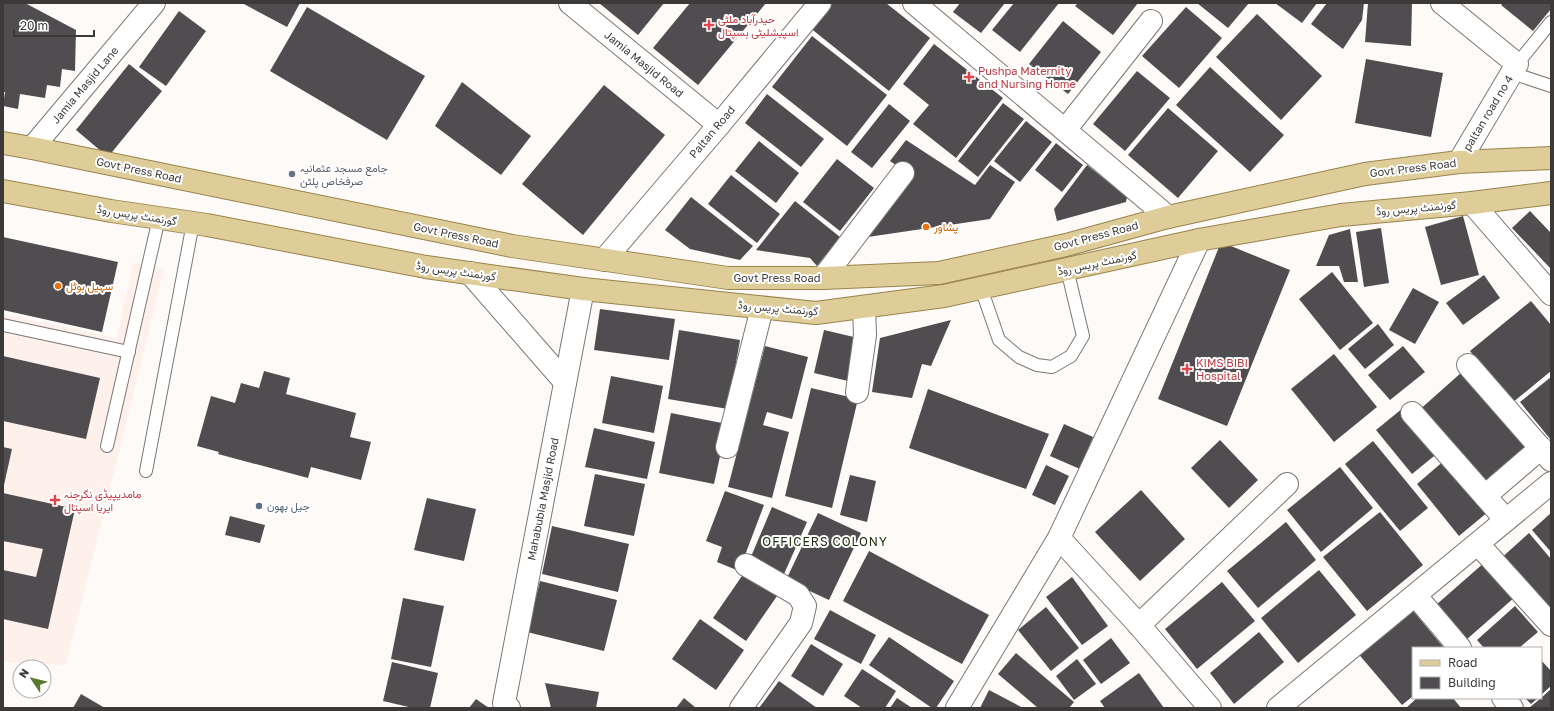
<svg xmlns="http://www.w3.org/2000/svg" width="1554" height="711" font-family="'Golos Text',Vazirmatn,sans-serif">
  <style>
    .built { fill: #fef0ea }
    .building { fill: #504d51 }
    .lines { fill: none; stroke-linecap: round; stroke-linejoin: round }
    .service-casing { stroke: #7c7774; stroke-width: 14 }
    .minor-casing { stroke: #7c7774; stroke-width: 24 }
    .primary-casing { stroke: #98834b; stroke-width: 24 }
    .service { stroke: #fff; stroke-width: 12 }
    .minor { stroke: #fff; stroke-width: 22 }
    .primary { stroke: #dfcd99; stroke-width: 22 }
    .health-dot { fill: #e0444e; stroke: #fff; stroke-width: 1.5 }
    .worship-dot { fill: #6b7280; stroke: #fff; stroke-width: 1.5 }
    .food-dot { fill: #e8710a; stroke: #fff; stroke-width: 1.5 }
    .service-dot { fill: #5c6f8a; stroke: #fff; stroke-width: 1.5 }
    .labels { text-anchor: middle; stroke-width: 4; stroke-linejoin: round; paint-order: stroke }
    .health-label { font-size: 11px; fill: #be3a42; stroke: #fff; text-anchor: start }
    .street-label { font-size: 11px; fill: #3c3a39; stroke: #fff }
    .worship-label { font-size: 11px; fill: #5b616d; stroke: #fff; text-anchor: start }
    .food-label { font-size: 11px; fill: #c56008; stroke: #fff; text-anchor: start }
    .service-label { font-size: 11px; fill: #4e5e75; stroke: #fff; text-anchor: start }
    .neighbourhood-label { font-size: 12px; letter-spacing: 1px; fill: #202f0b; stroke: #fff }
  </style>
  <rect width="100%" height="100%" fill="#fefaf8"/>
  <path class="built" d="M133 263 148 264 164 269 66 665 3 662V314L117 338Z"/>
  <g class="building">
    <path d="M3 3H25L76 30 75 71 62 69 60 87 47 85 45 98 20 94 18 109 3 106 5 92H3Z"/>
    <path d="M242 3H300L287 27Z"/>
    <path d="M599 3H664L638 35Z"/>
    <path d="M690 3H766L698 85 653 48Z"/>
    <path d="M828 3H886L930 38 889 91 809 27Z"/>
    <path d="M960 3H1005L981 33 953 12Z"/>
    <path d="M1014 3H1059L1020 52 992 30Z"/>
    <path d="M1078 3H1138L1113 35 1075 6Z"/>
    <path d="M1197 3H1249L1228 28Z"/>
    <path d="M1275 3H1317L1302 23Z"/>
    <path d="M1327 3H1364L1362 20 1343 49 1311 24Z"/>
    <path d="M1368 3H1412L1411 46 1365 42Z"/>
    <path d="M1503 3H1551V9L1533 31 1501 5Z"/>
    <path d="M307 7 425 76 387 140 270 71Z"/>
    <path d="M1186 7 1222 38 1179 88 1142 56Z"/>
    <path d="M179 11 206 31 166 86 139 67Z"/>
    <path d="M1257 14 1322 76 1281 120 1216 57Z"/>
    <path d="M1063 21 1101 52 1068 94 1029 64Z"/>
    <path d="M812 36 887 95 847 146 772 87Z"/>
    <path d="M934 44 1003 98 956 158 913 124 929 105 903 84Z"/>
    <path d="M1366 59 1443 73 1431 137 1355 123Z"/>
    <path d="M129 64 162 91 108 157 76 130Z"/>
    <path d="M1210 67 1284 135 1250 172 1176 105Z"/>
    <path d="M1137 71 1170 98 1125 151 1093 124Z"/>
    <path d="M462 82 531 136 501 175 435 126Z"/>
    <path d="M604 85 665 135 583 235 522 184Z"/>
    <path d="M767 94 824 139 801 167 745 123Z"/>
    <path d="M1003 103 1024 119 978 177 958 161Z"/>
    <path d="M889 104 910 121 872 168 851 152Z"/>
    <path d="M1168 108 1218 151 1178 198 1128 155Z"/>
    <path d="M1026 121 1052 142 1020 182 994 161Z"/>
    <path d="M906 140 975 185 990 165 1015 182 990 219 861 238 910 175 890 161Z"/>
    <path d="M759 141 799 173 776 203 735 171Z"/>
    <path d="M1056 143 1083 165 1062 192 1035 170Z"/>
    <path d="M837 159 874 188 840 231 803 202Z"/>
    <path d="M1087 165 1127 197 1126 202 1057 221 1054 209Z"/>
    <path d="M731 175 780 214 757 243 708 204Z"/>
    <path d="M691 197 753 246 740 260 690 249 665 230Z"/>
    <path d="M795 201 840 237 817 266 810 258 756 250Z"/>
    <path d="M1530 211 1551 233V269L1512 228Z"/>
    <path d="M1463 216 1479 275 1441 285 1425 227Z"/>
    <path d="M1381 228 1389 283 1364 287 1356 232Z"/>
    <path d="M1350 229 1358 282H1344L1339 266H1316L1329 235Z"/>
    <path d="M3 237 118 262 102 332 3 310Z"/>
    <path d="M1221 242 1290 270 1227 426 1158 399Z"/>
    <path d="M1332 272 1373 323 1340 350 1299 299Z"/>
    <path d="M1484 275 1500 298 1463 325 1446 303Z"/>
    <path d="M1413 288 1439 302 1415 344 1389 330Z"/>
    <path d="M1531 301 1551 325V371L1512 403 1470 351Z"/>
    <path d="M600 309 675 319 669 360 594 350Z"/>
    <path d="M951 320 931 366 922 364 912 398 872 392 880 338Z"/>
    <path d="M1378 324 1394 345 1365 369 1348 349Z"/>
    <path d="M679 330 740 340 728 409 668 399Z"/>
    <path d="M824 330 858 338 848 381 814 373Z"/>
    <path d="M765 346 808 357 792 419 767 412 763 425 789 432 772 498 728 487Z"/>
    <path d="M1403 346 1425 372 1390 400 1368 375Z"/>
    <path d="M1334 354 1377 407 1334 442 1291 389Z"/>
    <path d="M3 356 100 378 86 439 3 421Z"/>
    <path d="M264 371 290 378 286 394 356 413 350 437 371 442 361 480 311 467 308 478 218 454 219 452 197 446 211 396 235 403 241 383 259 388Z"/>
    <path d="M1462 372 1528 449 1483 488 1417 412Z"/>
    <path d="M611 376 663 386 654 433 602 423Z"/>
    <path d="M1551 377V440L1520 402Z"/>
    <path d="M811 388 858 399 832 508 785 496Z"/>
    <path d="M928 389 1049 434 1026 489 909 448Z"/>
    <path d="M1403 408 1439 452 1412 474 1376 430Z"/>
    <path d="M671 413 727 424 714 484 659 473Z"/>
    <path d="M1064 424 1093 437 1080 469 1050 456Z"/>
    <path d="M594 428 655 442 647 479 585 467Z"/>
    <path d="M1220 440 1258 480 1229 508 1191 468Z"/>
    <path d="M1373 441 1428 508 1400 531 1345 464Z"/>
    <path d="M3 447 12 449 4 485H3Z"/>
    <path d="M1446 459 1489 511 1459 536 1417 484Z"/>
    <path d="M1046 465 1069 476 1055 505 1032 495Z"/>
    <path d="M1340 467 1373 508 1321 552 1287 510Z"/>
    <path d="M595 474 645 484 634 536 584 526Z"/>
    <path d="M850 475 876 481 867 522 840 515Z"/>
    <path d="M1141 490 1185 539 1140 581 1095 532Z"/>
    <path d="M725 491 764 505 739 571 717 562 722 547 706 541Z"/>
    <path d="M3 493 75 509 48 629 3 619V570L36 577 43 549 3 541Z"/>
    <path d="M427 498 476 509 464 561 414 550Z"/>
    <path d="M772 507 807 522 784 574 750 559Z"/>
    <path d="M1380 512 1423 565 1367 611 1323 557Z"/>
    <path d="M818 513 861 533 829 600 786 580Z"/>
    <path d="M1551 513V552L1532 530Z"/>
    <path d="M230 516 265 525 260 543 225 535Z"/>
    <path d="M1286 522 1316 560 1258 608 1227 571Z"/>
    <path d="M552 526 629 544 618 592 542 574Z"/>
    <path d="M1529 533 1551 559V621L1499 560Z"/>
    <path d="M869 551 989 615 962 664 843 601Z"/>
    <path d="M1485 562 1515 597 1466 640 1436 605Z"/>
    <path d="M1319 570 1356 615 1298 663 1261 618Z"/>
    <path d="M744 573 777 596 746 641 713 618Z"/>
    <path d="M1072 577 1108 626 1082 645 1046 597Z"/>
    <path d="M540 581 617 600 604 651 527 632Z"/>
    <path d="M1222 582 1255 621 1197 669 1165 629Z"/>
    <path d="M403 598 444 606 431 667 391 659Z"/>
    <path d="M1409 606 1444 648H1413V696L1402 705 1356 651Z"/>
    <path d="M1515 606 1538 632 1519 648H1484L1477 640Z"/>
    <path d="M1046 607 1079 648 1051 671 1018 630Z"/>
    <path d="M830 610 876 635 861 664 814 639Z"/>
    <path d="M700 619 744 650 716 690 672 659Z"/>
    <path d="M1259 632 1284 662 1234 704 1210 673Z"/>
    <path d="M889 637 954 681 936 708H932L869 665Z"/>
    <path d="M1111 638 1130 663 1101 684 1083 660Z"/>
    <path d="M811 644 843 664 823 696 791 676Z"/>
    <path d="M1016 653 1074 702 1069 708H1038L998 674Z"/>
    <path d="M1077 659 1096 684 1074 700 1056 676Z"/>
    <path d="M1541 660 1551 671V686L1541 695Z"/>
    <path d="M392 662 438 673 430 708H413L383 701Z"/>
    <path d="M862 669 896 691 885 708H862L844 696Z"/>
    <path d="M1139 673 1164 708H1105L1100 701Z"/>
    <path d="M779 681 817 708H759Z"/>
    <path d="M545 683 599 692 596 708H551Z"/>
    <path d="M1551 689V708H1529L1541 698Z"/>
    <path d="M989 690 1023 708H980Z"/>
    <path d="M81 694 105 708H73Z"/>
    <path d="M684 698 696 708H676Z"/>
    <path d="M897 698 912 708H890Z"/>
    <path d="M1417 698H1453L1461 708H1406Z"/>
    <path d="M1525 698H1538L1531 704Z"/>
    <path d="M476 699 489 708H469Z"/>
  </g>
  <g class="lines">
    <defs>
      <g id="service">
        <path d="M1517 64 1551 22"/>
        <path d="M1512 73 1551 86"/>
        <path d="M981 288 999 340 1019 357 1037 365 1052 367 1071 356 1083 336 1067 269"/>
        <path d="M3 325 129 352"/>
        <path d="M107 446 159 218"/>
        <path d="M146 471 193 223"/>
      </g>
      <g id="minor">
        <path d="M570 3 719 125"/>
        <path d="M914 3 1168 217"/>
        <path d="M1442 3 1517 64 1459 162"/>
        <path d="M1065 130 1151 21"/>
        <path d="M32 148 154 3"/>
        <path d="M1472 203 1551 294"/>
        <path d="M604 260 719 125 820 3"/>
        <path d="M470 273 565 382"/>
        <path d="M823 278 903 173"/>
        <path d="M1468 365 1551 460"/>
        <path d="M857 392 865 335 864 307"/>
        <path d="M1412 413 1506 520"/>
        <path d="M727 447 762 308"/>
        <path d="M1485 496 1541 448"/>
        <path d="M1059 538 1139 625 1210 708"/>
        <path d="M1478 544 1551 625"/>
        <path d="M1416 596 1460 648"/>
        <path d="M1139 625 1287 484"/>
        <path d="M1503 698 1512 708"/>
        <path d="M509 708 504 703 583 289"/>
        <path d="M741 708 801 623 805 606 798 595 746 565"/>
        <path d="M957 708 1059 538 1199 240"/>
        <path d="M1278 708 1551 483"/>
      </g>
      <g id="primary">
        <path d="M3 143 32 148 512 246 728 278H823L939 273 1066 245 1168 217 1365 174 1459 162 1551 158"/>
        <path d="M3 191 111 211 207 225 426 267 583 289 816 313 944 296 1204 239 1341 215 1472 203 1551 193"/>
      </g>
    </defs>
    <use href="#service" class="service-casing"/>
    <use href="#minor" class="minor-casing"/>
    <use href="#primary" class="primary-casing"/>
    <use href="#service" class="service"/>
    <use href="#minor" class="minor"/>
    <use href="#primary" class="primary"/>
  </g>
  <g class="health-dot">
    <path d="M707 19h4v4h4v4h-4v4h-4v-4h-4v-4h4z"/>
    <path d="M967 71h4v4h4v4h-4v4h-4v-4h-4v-4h4z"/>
    <path d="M1185 363h4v4h4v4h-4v4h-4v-4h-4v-4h4z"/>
    <path d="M53 494h4v4h4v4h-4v4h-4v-4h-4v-4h4z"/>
  </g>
  <circle class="worship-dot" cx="292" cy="174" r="4"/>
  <g class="food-dot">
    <circle cx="926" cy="227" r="4"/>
    <circle cx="58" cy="286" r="4"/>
  </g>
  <circle class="service-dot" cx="259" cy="506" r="4"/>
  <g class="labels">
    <g class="health-label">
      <text x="718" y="23">حیدرآباد ملٹی<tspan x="718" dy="13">اسپیشلیٹی ہسپتال</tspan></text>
      <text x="978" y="75">Pushpa Maternity<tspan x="978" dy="13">and Nursing Home</tspan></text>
      <text x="1196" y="367">KIMS BIBI<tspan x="1196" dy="13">Hospital</tspan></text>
      <text x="64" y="498">مامدیپیڈی نگرجنہ<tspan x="64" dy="13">ایریا اسپتال</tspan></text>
    </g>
    <g class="street-label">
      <text transform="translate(644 64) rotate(39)" y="4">Jamia Masjid Road</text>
      <text transform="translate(85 85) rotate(-50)" y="4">Jamia Masjid Lane</text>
      <text transform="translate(1488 113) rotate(-59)" y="4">paltan road no 4</text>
      <text transform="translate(712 132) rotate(-50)" y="4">Paltan Road</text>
      <text transform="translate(1413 168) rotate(-7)" y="4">Govt Press Road</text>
      <text transform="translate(139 170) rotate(12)" y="4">Govt Press Road</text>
      <text transform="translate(1416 208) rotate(-5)" y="4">گورنمنٹ پریس روڈ</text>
      <text transform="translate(137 215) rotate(9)" y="4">گورنمنٹ پریس روڈ</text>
      <text transform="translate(456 235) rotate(12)" y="4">Govt Press Road</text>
      <text transform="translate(1096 236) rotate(-15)" y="4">Govt Press Road</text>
      <text transform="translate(1097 263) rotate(-12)" y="4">گورنمنٹ پریس روڈ</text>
      <text transform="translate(456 271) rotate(8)" y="4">گورنمنٹ پریس روڈ</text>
      <text x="777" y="282">Govt Press Road</text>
      <text transform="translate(778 308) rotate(5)" y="4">گورنمنٹ پریس روڈ</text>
      <text transform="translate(543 499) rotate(-79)" y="4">Mahabubia Masjid Road</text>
    </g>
    <g class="worship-label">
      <text x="300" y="172">جامع مسجد عثمانیہ<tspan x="300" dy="13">صرفخاص پلٹن</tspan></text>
    </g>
    <g class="food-label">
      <text x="934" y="231">پشاور</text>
      <text x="66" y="290">سہیل ہوٹل</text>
    </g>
    <g class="service-label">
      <text x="267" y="510">جیل بھون</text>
    </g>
    <g class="neighbourhood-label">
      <text x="825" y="546">OFFICERS COLONY</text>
    </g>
  </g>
  <rect width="1554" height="711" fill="none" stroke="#3c3a39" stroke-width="8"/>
  <rect x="1412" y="647" width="130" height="52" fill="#ffffff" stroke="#b1b0b0"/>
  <rect x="1420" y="660" width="20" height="6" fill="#dfcd99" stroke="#b1b0b0"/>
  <text x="1448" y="667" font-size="12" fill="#3c3a39">Road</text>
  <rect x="1420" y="677" width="20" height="12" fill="#504d51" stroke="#b1b0b0"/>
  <text x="1448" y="687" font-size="12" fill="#3c3a39">Building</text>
  <g transform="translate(32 679) rotate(305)"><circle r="19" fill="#ffffff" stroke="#b1b0b0"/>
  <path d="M0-3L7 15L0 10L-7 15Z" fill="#58782e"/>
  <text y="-6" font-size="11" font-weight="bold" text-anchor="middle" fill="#3c3a39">N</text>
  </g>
  <path d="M14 30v6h80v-6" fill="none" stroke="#3c3a39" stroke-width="2"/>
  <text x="20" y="30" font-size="12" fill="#3c3a39" stroke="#ffffff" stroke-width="3" paint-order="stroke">20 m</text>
</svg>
